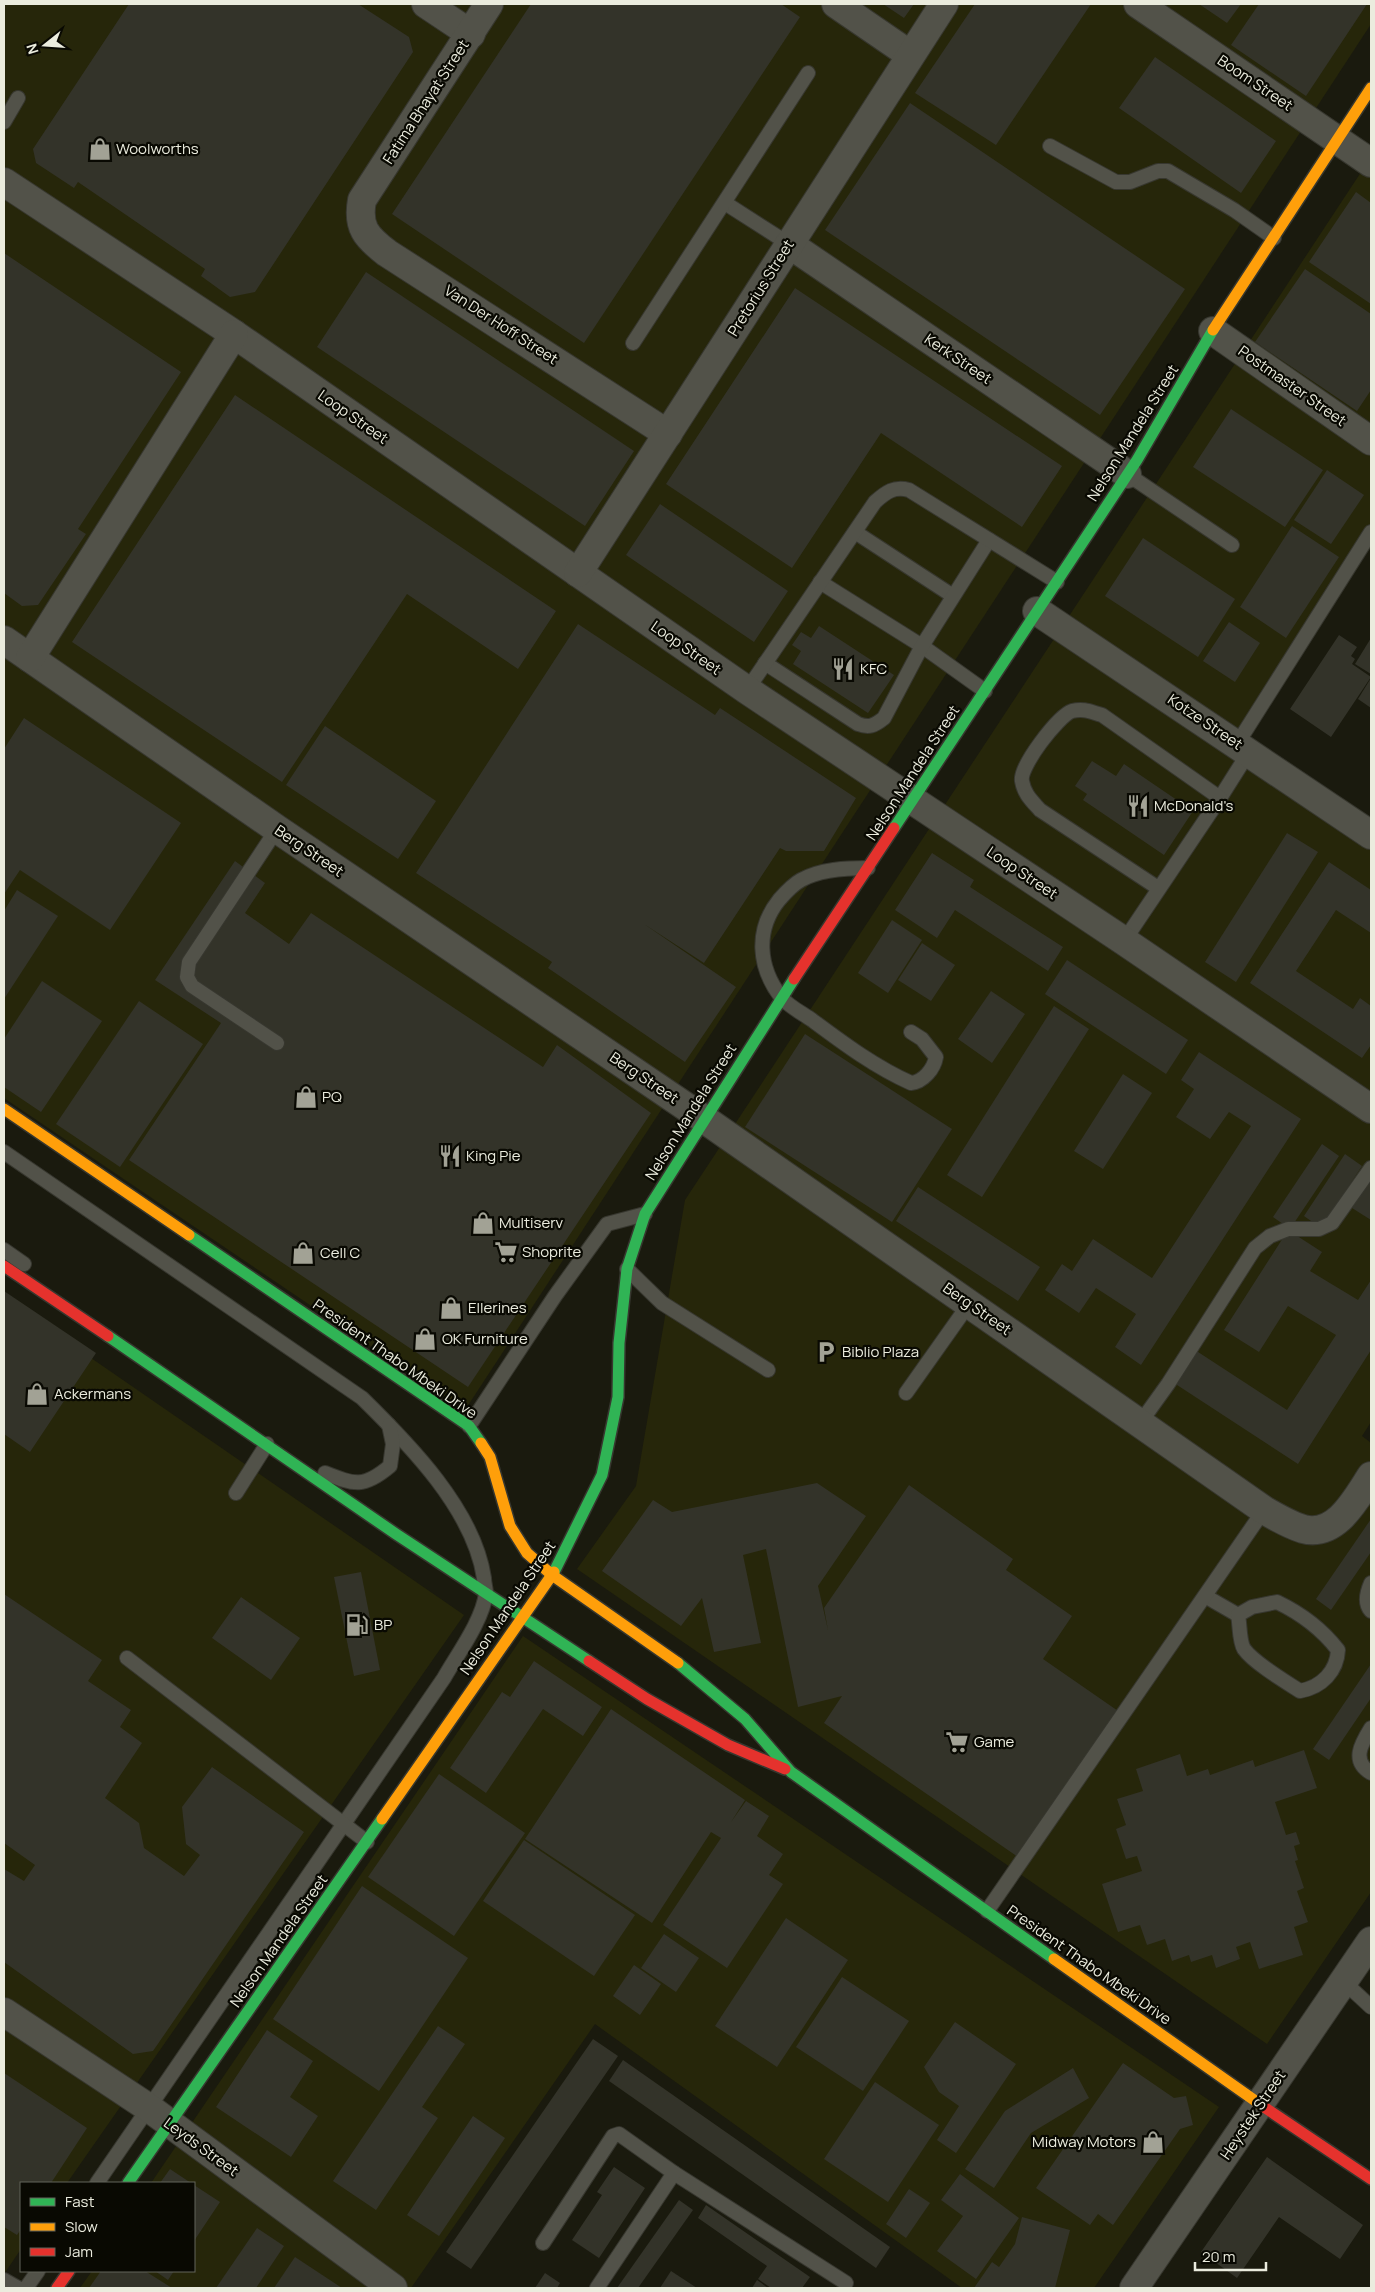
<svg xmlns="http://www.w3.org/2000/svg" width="1375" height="2292" font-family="Manrope,sans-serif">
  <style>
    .built { fill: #26260a }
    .building { fill: #333329 }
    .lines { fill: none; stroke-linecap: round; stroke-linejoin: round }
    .lane-casing { stroke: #37372f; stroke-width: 16 }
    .street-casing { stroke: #37372f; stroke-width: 30 }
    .fast-casing { stroke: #37372f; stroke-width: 14 }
    .slow-casing { stroke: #37372f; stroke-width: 14 }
    .jam-casing { stroke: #37372f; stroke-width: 14 }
    .lane { stroke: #525249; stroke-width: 14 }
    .street { stroke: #525249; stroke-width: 28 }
    .fast { stroke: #30b455; stroke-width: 11 }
    .slow { stroke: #ff9f0a; stroke-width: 11 }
    .jam { stroke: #e5322d; stroke-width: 11 }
    .labels { text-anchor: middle; stroke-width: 4.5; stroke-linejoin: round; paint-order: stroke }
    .street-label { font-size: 15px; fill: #ebecde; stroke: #090902 }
    .poi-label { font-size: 15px; fill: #ebecde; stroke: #090902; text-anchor: start }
  </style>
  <rect width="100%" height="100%" fill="#1a1a0e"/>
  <g class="built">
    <path d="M4 4H1371V24L465 1410 4 1098Z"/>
    <path d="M1371 157V527L1228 747 1371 846V1422L1362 1436 1371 1443V1892L1267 2044 577 1569 636 1486 685 1200Z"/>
    <path d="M4 1298 464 1615 67 2183H21V2249L4 2274Z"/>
    <path d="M523 1636 1219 2107 1094 2288H962L595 2024 411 2288H80L92 2271H194V2183H151Z"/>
  </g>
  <g class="building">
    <path d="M129 4H358L409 37 413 52 255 292 230 297 201 276 205 269 78 182 74 188 36 163 33 149Z"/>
    <path d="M531 4H781L800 17 584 343 392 214Z"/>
    <path d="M883 4H914L904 18Z"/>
    <path d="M975 4H1091L996 145 915 93Z"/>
    <path d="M1199 4H1241L1227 23Z"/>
    <path d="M1259 4H1367L1306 96 1231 45Z"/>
    <path d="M1155 57 1276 141 1241 193 1119 108Z"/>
    <path d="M910 103 1185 289 1100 415 825 230Z"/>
    <path d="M1356 192 1371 203V304L1309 262Z"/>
    <path d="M4 253 181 372 78 529 86 534 38 605 22 606 4 593Z"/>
    <path d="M1305 269 1371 314V390L1357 411 1255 342Z"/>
    <path d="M366 272 634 451 585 526 317 347Z"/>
    <path d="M795 288 1062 466 1022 527 881 433 792 568 666 484Z"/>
    <path d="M235 395 556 611 518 669 407 594 282 782 72 642Z"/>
    <path d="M1231 409 1323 470 1285 527 1193 467Z"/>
    <path d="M1327 470 1364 495 1331 544 1294 520Z"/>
    <path d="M660 504 788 591 754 642 626 555Z"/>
    <path d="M1292 526 1339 557 1286 638 1240 607Z"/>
    <path d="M1143 538 1235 599 1198 657 1105 596Z"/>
    <path d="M1229 622 1260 643 1235 682 1203 661Z"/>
    <path d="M578 624 715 715 720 708 856 798 824 851H786L780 848 704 963 644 924 736 987 685 1062 548 968 552 962 416 873Z"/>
    <path d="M819 626 894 675 868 713 793 664 801 651 792 645 801 632 811 638Z"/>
    <path d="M1339 635 1357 647 1351 656 1355 659 1352 664 1371 677 1331 737 1290 709Z"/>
    <path d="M1371 638V674L1355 664Z"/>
    <path d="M1371 678V708L1358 699Z"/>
    <path d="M24 718 181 823 110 930 20 870 4 894V749Z"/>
    <path d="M325 726 436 801 398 859 286 785Z"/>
    <path d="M1092 761 1116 776 1124 764 1193 811 1164 855 1083 800 1087 794 1075 786Z"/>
    <path d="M1287 833 1318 852 1236 982 1205 962Z"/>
    <path d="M932 853 974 880 970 887 1063 947 1048 971 955 910 937 938 895 910Z"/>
    <path d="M235 861 265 883 245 913 289 944 311 913 543 1067 557 1045 651 1113 468 1387 129 1160 221 1023 155 980Z"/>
    <path d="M1329 862 1371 890V933L1336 910 1296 971 1353 1009 1360 998 1371 1006V1045L1362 1058 1250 983Z"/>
    <path d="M17 890 58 916 4 999V911Z"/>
    <path d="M892 920 922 940 888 993 858 973Z"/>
    <path d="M922 943 955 965 931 1001 898 980Z"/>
    <path d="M1067 960 1188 1040 1166 1074 1045 994Z"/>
    <path d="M42 981 102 1021 41 1112 4 1087V1039Z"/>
    <path d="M991 991 1025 1014 992 1063 958 1039Z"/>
    <path d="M139 1001 203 1044 120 1167 56 1124Z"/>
    <path d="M1054 1006 1089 1029 982 1197 947 1175Z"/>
    <path d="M805 1034 952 1129 892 1222 745 1127Z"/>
    <path d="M1199 1052 1301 1119 1141 1365 1115 1347 1136 1314 1096 1288 1079 1313 1045 1290 1062 1264 1072 1271 1093 1239 1152 1278 1251 1126 1229 1112 1210 1139 1176 1117 1194 1089 1181 1080Z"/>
    <path d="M1123 1074 1152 1093 1103 1169 1074 1151Z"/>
    <path d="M1322 1144 1339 1156 1290 1229 1273 1217Z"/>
    <path d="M1345 1154 1362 1166 1321 1228 1304 1216Z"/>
    <path d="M1371 1178V1220L1352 1208Z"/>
    <path d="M918 1187 1040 1267 1018 1301 896 1221Z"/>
    <path d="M1288 1230 1322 1252 1310 1271 1358 1300 1371 1280V1350L1298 1464 1174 1383 1195 1350 1287 1410 1336 1335 1288 1306 1259 1352 1224 1330Z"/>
    <path d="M4 1291 96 1353 30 1452 4 1434Z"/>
    <path d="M817 1483 866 1516 818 1586 828 1630 824 1608 909 1485 1013 1559 1006 1570 1072 1616 1043 1659 1121 1713 1018 1857 824 1723 842 1696 798 1707 766 1549 743 1555 761 1643 714 1652 702 1598 681 1626 602 1571 653 1500 672 1512Z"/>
    <path d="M1371 1519V1552L1331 1610 1316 1599Z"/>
    <path d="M361 1572 380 1670 354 1676 334 1577Z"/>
    <path d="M4 1594 102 1660 88 1681 131 1710 120 1727 142 1743 105 1798 139 1823 144 1848 184 1876 200 1855 186 1844 182 1807 212 1767 304 1832 153 2051 133 2054 4 1962V1869L24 1881 35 1865 4 1843Z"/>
    <path d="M241 1597 300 1638 271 1680 212 1638Z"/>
    <path d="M534 1661 602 1707 583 1736 543 1709 486 1793 450 1768 502 1692 510 1697Z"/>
    <path d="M1371 1664V1698L1329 1760 1313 1749Z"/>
    <path d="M611 1709 745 1800 731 1822 746 1801 769 1816 757 1836 783 1854 769 1875 783 1884 727 1968 663 1925 721 1838 711 1832 652 1923 525 1839Z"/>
    <path d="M1304 1750 1317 1788 1275 1802 1286 1835 1296 1832 1300 1844 1294 1846 1298 1860 1295 1861 1304 1888 1297 1891 1308 1922 1294 1927 1303 1955 1259 1969 1250 1942 1236 1947 1240 1959 1216 1968 1212 1955 1191 1962 1189 1955 1172 1961 1165 1939 1147 1945 1140 1925 1118 1932 1102 1884 1142 1871 1137 1856 1126 1859 1116 1829 1126 1825 1117 1799 1143 1791 1136 1769 1180 1754 1187 1776 1208 1769 1210 1775 1253 1760 1255 1767Z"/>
    <path d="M439 1774 525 1833 454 1936 368 1877Z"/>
    <path d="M524 1840 635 1915 594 1976 483 1901Z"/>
    <path d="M362 1886 468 1958 379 2091 273 2019Z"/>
    <path d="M786 1918 848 1960 777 2067 715 2026Z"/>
    <path d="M664 1934 699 1958 676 1992 641 1968Z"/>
    <path d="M634 1965 661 1984 640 2015 613 1996Z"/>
    <path d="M842 1977 909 2021 863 2091 796 2047Z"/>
    <path d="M955 2022 1016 2064 956 2153 937 2140 959 2106 939 2092 924 2067Z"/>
    <path d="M438 2026 465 2044 422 2107 438 2118 376 2210 333 2181Z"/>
    <path d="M267 2030 313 2061 290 2097 318 2116 291 2157 216 2107Z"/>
    <path d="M593 2039 618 2056 471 2269 446 2252Z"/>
    <path d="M623 2060 890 2247 876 2268 609 2081Z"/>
    <path d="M1123 2063 1174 2098 1186 2096 1193 2125 1180 2129 1113 2225 1098 2214 1090 2225 1036 2188Z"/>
    <path d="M1073 2068 1089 2098 1031 2133 994 2188 965 2169 1005 2111Z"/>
    <path d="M4 2073 87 2128 51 2183H21V2229L17 2235 4 2227Z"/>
    <path d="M875 2082 939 2125 888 2202 824 2159Z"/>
    <path d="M473 2116 505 2138 439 2236 407 2215Z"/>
    <path d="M1267 2157 1363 2225 1340 2259 1279 2217 1237 2278 1201 2252Z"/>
    <path d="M614 2167 645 2188 599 2258 572 2240 602 2195 597 2192Z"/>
    <path d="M170 2169 191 2183H160Z"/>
    <path d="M960 2174 1019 2218 976 2279 937 2251 963 2216 941 2200Z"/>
    <path d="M194 2185 220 2202 194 2241Z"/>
    <path d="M909 2189 930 2203 906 2238 886 2224Z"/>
    <path d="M679 2200 693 2210 638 2288H617Z"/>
    <path d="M706 2205 810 2277 802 2288H771L758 2279 767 2266 698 2218Z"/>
    <path d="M1022 2217 1070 2230 1055 2288H974L992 2262 999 2267 1015 2244Z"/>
    <path d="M257 2228 284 2246 256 2288H216Z"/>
    <path d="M295 2257 342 2288H274Z"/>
    <path d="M101 2271H145L172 2288H89Z"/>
    <path d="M155 2271H174L168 2280Z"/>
    <path d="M671 2271 697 2288H660Z"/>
    <path d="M545 2273 560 2283 557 2288H535Z"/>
    <path d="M757 2280 768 2288H752Z"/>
  </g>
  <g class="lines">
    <defs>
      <g id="lane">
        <path d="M4 122 18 98"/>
        <path d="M1050 146 1116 182H1130L1158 171H1168L1234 210 1274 238"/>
        <path d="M725 203 789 244"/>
        <path d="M633 343 808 73"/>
        <path d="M1127 474 1232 545"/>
        <path d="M855 532 953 596"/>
        <path d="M820 582 922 646 985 691"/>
        <path d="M765 663 858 724C869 728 874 726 884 718L922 646 989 540"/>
        <path d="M747 690 875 502C886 492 894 486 909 490L1057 582"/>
        <path d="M1237 744 1371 532"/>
        <path d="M1220 798 1249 752"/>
        <path d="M868 868C847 868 820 869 801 880 792 885 786 892 779 900 755 930 758 967 781 997 788 1006 802 1013 812 1020 843 1043 875 1067 911 1083 923 1082 934 1069 936 1057L922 1039 911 1032"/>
        <path d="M1124 941 1220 798 1102 715C1091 712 1084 708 1072 711 1058 716 1019 767 1022 781 1024 794 1032 801 1040 810L1158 888"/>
        <path d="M277 1043 192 986 187 977 189 962 277 829"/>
        <path d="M4 1152 362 1398C409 1444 474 1510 484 1578 484 1583 486 1589 486 1593 483 1620 457 1655 444 1678L97 2183"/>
        <path d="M4 1250 24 1264"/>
        <path d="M627 1269 662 1303 768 1370"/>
        <path d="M906 1393 969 1304"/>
        <path d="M1140 1423 1168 1384 1255 1248 1270 1236 1288 1229H1319L1332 1223 1371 1168"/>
        <path d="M469 1426 555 1296 607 1224 645 1214"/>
        <path d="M325 1473C355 1485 364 1488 390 1466L393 1444 389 1425"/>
        <path d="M236 1493 267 1444"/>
        <path d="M1371 1583C1367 1592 1364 1603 1371 1611"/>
        <path d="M1205 1596 1238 1615"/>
        <path d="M1277 1602C1302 1614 1321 1628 1338 1650 1337 1671 1322 1687 1300 1691 1286 1682 1254 1663 1244 1649 1239 1641 1240 1624 1238 1615L1252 1607Z"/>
        <path d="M127 1658 367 1842"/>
        <path d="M1371 1728C1361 1744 1351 1761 1371 1773"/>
        <path d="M987 1911 1264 1510"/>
        <path d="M1344 1982 1371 2007"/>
        <path d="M674 2173 846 2283"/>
        <path d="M543 2243 613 2136 619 2134 674 2173 597 2288"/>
        <path d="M4 2280 18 2288"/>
        <path d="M26 2288 38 2271"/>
      </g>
      <g id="street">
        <path d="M426 4 471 34"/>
        <path d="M489 4 362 200C357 227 366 237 387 253L668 434"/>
        <path d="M836 4 909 54"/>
        <path d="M1138 4 1371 163"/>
        <path d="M4 182 234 334 747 690 1124 941 1371 1109"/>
        <path d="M789 244 1127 474"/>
        <path d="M1213 331 1371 441"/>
        <path d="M578 573 944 4"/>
        <path d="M1037 611 1371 835"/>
        <path d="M4 640 277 829 704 1119 1264 1510C1276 1517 1290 1525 1303 1529 1336 1538 1356 1499 1371 1476"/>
        <path d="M30 658 234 334"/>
        <path d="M4 2012 149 2108 393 2288"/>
        <path d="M1134 2288 1371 1941"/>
      </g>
      <g id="fast">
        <path d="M894 828 1137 460 1213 330"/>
        <path d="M189 1235 469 1426 481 1443"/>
        <path d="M108 1336 396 1534 589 1661"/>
        <path d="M554 1572 602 1475 618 1397 619 1343 627 1269 645 1214 794 979"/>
        <path d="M678 1663 745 1719 791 1772 1054 1959"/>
        <path d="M128 2183 382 1819"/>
      </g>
      <g id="slow">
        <path d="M1213 330 1371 88"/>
        <path d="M4 1109 189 1235"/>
        <path d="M481 1443 490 1457 510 1526 527 1553 552 1575 678 1663"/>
        <path d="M382 1819 554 1572"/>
        <path d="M1054 1959 1264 2107"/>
      </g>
      <g id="jam">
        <path d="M794 979 894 828"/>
        <path d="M4 1266 108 1336"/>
        <path d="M589 1661 647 1699 728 1745 785 1769"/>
        <path d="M1264 2107 1371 2179"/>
        <path d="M57 2288 69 2271"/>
      </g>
    </defs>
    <use href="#lane" class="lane-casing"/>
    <use href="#street" class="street-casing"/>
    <use href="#fast" class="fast-casing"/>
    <use href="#slow" class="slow-casing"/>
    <use href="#jam" class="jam-casing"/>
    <use href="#lane" class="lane"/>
    <use href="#street" class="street"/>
    <use href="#fast" class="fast"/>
    <use href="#slow" class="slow"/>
    <use href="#jam" class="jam"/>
  </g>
  <defs>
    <symbol id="shop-bare" viewBox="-9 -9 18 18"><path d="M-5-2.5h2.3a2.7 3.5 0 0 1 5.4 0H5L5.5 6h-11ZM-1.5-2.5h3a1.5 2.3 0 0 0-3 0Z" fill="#a2a295" stroke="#090902" stroke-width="2.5" paint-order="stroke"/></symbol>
    <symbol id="restaurant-bare" viewBox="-9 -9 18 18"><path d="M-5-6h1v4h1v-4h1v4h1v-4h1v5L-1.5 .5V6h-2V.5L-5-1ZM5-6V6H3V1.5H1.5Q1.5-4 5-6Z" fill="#a2a295" stroke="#090902" stroke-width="2.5" paint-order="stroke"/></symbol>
    <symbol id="supermarket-bare" viewBox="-9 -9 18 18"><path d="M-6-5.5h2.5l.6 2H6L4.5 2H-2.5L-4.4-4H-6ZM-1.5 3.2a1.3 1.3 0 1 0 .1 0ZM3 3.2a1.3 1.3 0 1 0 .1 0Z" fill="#a2a295" stroke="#090902" stroke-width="2.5" paint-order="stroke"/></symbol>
    <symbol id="parking-bare" viewBox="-9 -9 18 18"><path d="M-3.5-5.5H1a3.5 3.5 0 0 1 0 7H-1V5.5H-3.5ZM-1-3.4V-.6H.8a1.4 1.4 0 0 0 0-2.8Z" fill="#a2a295" stroke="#090902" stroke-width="2.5" paint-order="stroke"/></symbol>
    <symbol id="fuel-bare" viewBox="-9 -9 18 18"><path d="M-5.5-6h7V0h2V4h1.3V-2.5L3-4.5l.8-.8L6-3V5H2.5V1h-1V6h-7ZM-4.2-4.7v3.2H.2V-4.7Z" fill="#a2a295" stroke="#090902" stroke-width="2.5" paint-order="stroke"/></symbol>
  </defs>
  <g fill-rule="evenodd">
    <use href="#shop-bare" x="84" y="133" width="32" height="32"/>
    <use href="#restaurant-bare" x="827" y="653" width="32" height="32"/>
    <use href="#restaurant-bare" x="1122" y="790" width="32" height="32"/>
    <use href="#shop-bare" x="290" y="1081" width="32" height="32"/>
    <use href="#restaurant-bare" x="434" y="1140" width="32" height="32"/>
    <use href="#shop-bare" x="467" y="1207" width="32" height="32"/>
    <use href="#supermarket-bare" x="490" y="1236" width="32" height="32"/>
    <use href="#shop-bare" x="287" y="1237" width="32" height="32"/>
    <use href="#shop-bare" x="435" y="1292" width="32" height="32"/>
    <use href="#shop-bare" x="409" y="1323" width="32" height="32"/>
    <use href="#parking-bare" x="810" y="1336" width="32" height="32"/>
    <use href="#shop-bare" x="21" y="1378" width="32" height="32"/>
    <use href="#fuel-bare" x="341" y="1609" width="32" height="32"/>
    <use href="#supermarket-bare" x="941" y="1726" width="32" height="32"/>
    <use href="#shop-bare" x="1137" y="2126" width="32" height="32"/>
  </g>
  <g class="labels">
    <g class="street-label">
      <text transform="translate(1255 83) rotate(34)" y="5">Boom Street</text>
      <text transform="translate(426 102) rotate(-57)" y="5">Fatima Bhayat Street</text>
      <text transform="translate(761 288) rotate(-58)" y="5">Pretorius Street</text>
      <text transform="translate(501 325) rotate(33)" y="5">Van Der Hoff Street</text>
      <text transform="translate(958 359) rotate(34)" y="5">Kerk Street</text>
      <text transform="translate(1292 386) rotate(35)" y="5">Postmaster Street</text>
      <text transform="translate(353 417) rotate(35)" y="5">Loop Street</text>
      <text transform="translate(1133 433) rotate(-58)" y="5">Nelson Mandela Street</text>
      <text transform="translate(686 648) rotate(35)" y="5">Loop Street</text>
      <text transform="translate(1205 722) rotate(34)" y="5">Kotze Street</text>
      <text transform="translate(913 773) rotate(-57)" y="5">Nelson Mandela Street</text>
      <text transform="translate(309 851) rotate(34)" y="5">Berg Street</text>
      <text transform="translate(1022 873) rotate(34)" y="5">Loop Street</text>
      <text transform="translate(644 1078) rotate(34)" y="5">Berg Street</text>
      <text transform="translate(691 1112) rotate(-58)" y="5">Nelson Mandela Street</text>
      <text transform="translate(977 1309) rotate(35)" y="5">Berg Street</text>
      <text transform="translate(395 1359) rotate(35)" y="5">President Thabo Mbeki Drive</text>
      <text transform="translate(508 1608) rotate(-56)" y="5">Nelson Mandela Street</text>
      <text transform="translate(279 1941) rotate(-55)" y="5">Nelson Mandela Street</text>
      <text transform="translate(1089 1965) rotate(35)" y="5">President Thabo Mbeki Drive</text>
      <text transform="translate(1253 2115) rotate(-56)" y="5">Heystek Street</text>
      <text transform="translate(201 2147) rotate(36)" y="5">Leyds Street</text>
    </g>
    <g class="poi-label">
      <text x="116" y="154">Woolworths</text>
      <text x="860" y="674">KFC</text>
      <text x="1154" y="811">McDonald's</text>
      <text x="322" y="1102">PQ</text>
      <text x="466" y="1161">King Pie</text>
      <text x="499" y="1228">Multiserv</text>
      <text x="522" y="1257">Shoprite</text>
      <text x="320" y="1258">Cell C</text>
      <text x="468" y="1313">Ellerines</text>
      <text x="442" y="1344">OK Furniture</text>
      <text x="842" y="1357">Biblio Plaza</text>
      <text x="54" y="1399">Ackermans</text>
      <text x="374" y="1630">BP</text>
      <text x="974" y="1747">Game</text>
      <text x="1136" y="2147" text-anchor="end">Midway Motors</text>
    </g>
  </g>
  <rect width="1375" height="2292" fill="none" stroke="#ebecde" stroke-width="10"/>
  <rect x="20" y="2182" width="175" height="90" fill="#090902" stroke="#63645a"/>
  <rect x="30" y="2198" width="25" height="8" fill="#30b455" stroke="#63645a"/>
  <text x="65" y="2207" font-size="15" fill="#ebecde">Fast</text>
  <rect x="30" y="2223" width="25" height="8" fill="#ff9f0a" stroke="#63645a"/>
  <text x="65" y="2232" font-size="15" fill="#ebecde">Slow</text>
  <rect x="30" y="2248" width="25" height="8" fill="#e5322d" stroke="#63645a"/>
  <text x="65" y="2257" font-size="15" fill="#ebecde">Jam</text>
  <g transform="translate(45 45) rotate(253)" stroke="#090902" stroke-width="4" paint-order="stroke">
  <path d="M0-4L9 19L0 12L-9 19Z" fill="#ebecde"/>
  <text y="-8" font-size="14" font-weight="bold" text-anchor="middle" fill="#ebecde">N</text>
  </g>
  <path d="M1195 2262v8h71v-8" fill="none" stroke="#ebecde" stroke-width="2.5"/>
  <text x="1202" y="2262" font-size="15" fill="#ebecde" stroke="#090902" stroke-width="4" paint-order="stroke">20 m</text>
</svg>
